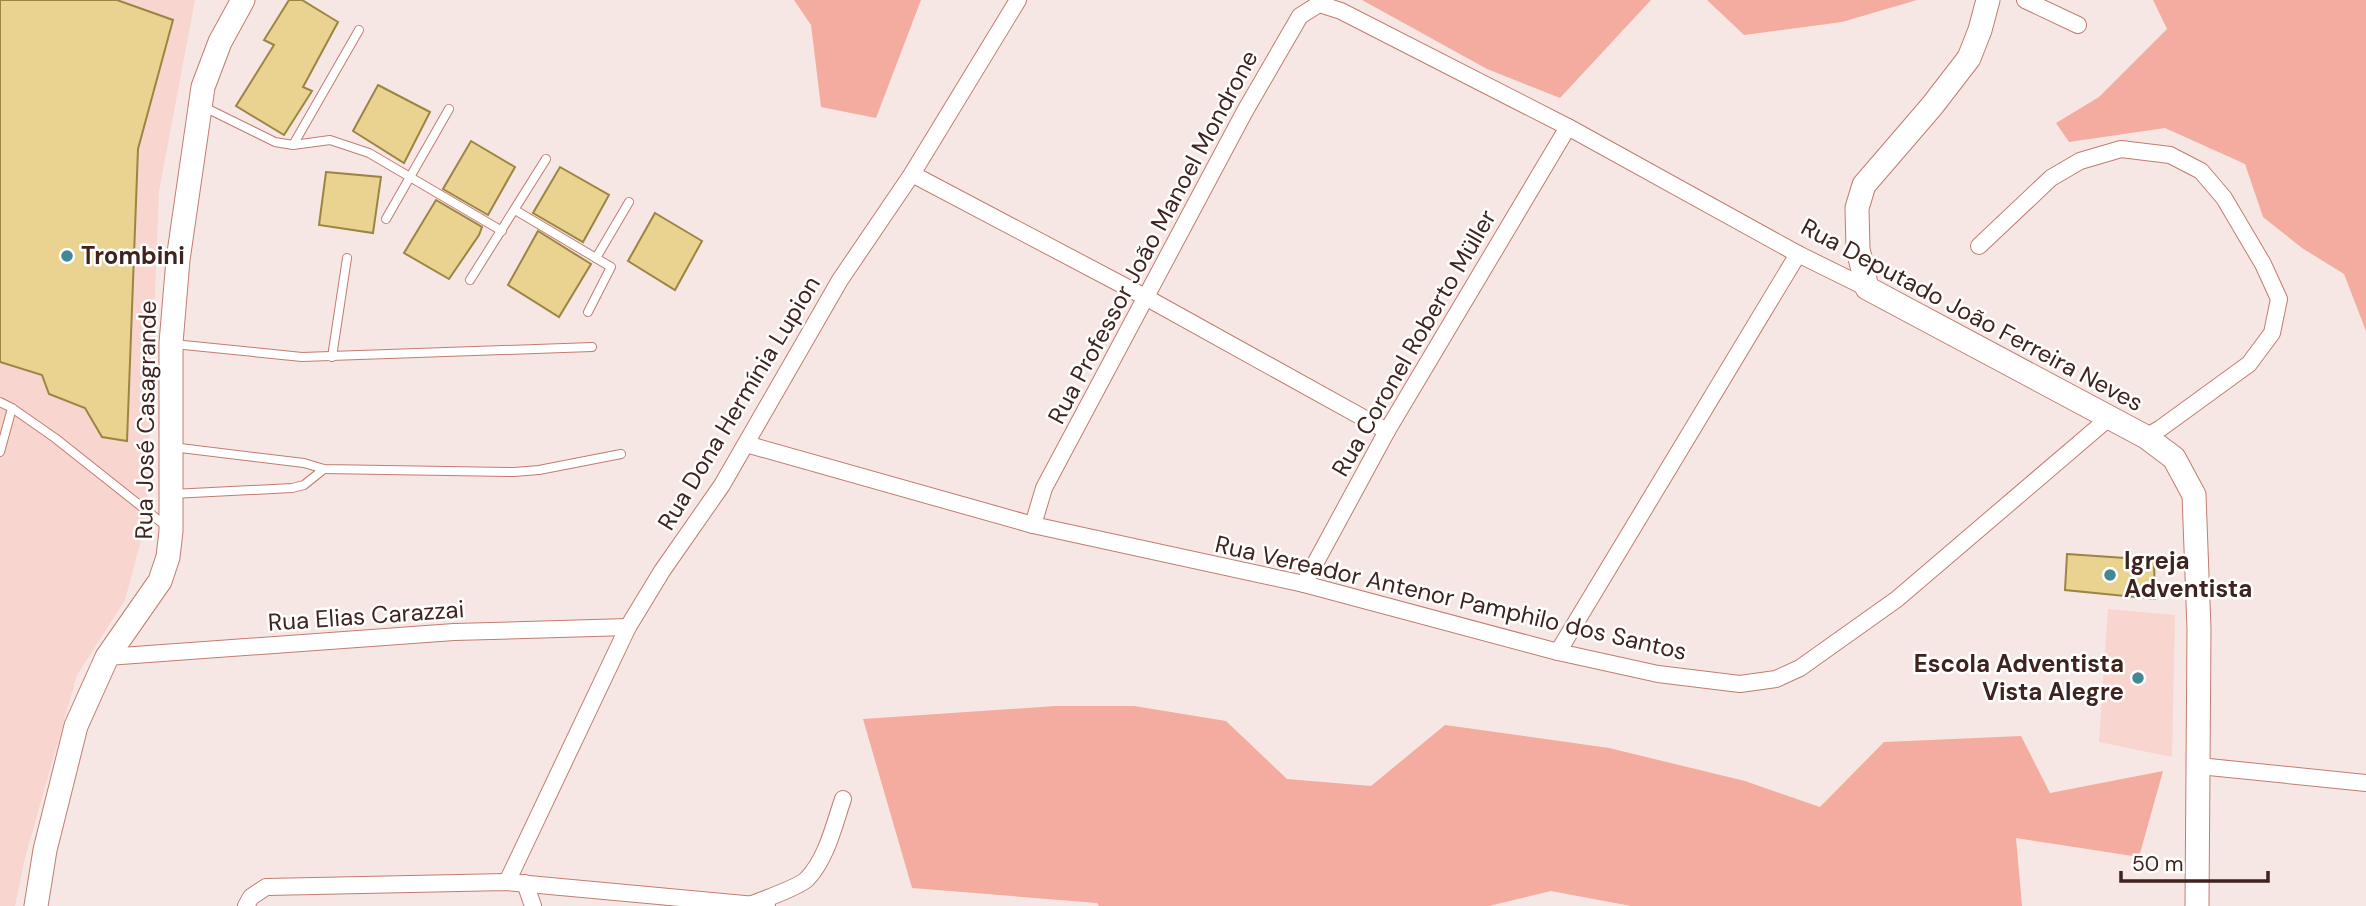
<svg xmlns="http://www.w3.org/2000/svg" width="2366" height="906" font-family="'DM Sans',sans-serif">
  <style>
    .built { fill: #f8d5ce }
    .green { fill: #f3ac9f }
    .building { fill: #ead390; stroke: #9b8543; stroke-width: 2 }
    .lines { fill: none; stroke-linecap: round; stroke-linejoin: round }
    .lane-casing { stroke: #c27c70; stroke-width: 10 }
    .street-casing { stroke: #c27c70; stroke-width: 18 }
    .secondary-casing { stroke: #c27c70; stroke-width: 25 }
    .lane { stroke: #fff; stroke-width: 8 }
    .street { stroke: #fff; stroke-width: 16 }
    .secondary { stroke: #fff; stroke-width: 23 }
    .poi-dot { fill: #438895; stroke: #fff; stroke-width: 2.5 }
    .labels { text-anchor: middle; stroke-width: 5; stroke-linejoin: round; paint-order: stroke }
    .street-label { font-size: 24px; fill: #3f231e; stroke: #fff }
    .poi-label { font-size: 24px; font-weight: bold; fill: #3f231e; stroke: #fff; text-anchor: start }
  </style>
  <rect width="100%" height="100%" fill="#f7e7e4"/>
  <g class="built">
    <path d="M0 0H195L159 191 146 522 125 600 77 675 26 854 15 906H0Z"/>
    <path d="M2108 609 2175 615 2172 757 2099 742Z"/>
  </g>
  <g class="green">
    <path d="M794 0H921L876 118 821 107 811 25Z"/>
    <path d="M1362 0H1651L1560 98 1487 69Z"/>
    <path d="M1707 0H1917L1842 22 1744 35Z"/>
    <path d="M2153 0H2366V331L2344 274 2302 248 2263 217 2245 164 2165 128 2069 142 2056 123 2099 97 2167 29Z"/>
    <path d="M1055 706H1134L1226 721 1287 779 1371 786 1445 725 1609 748 1745 781 1820 807 1884 742 2021 736 2050 793 2163 771 2139 857 2016 838 2022 906H1631L1551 891 1489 906H1099L1097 903 912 888 863 719Z"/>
  </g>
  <g class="building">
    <path d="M0 0H117L173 20 138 149 127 441 102 437 85 408 49 394 42 375 0 362Z"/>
    <path d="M289 0H302L338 22 303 87 312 91 284 135 236 106 274 45 264 40Z"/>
    <path d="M378 85 430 112 404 163 353 131Z"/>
    <path d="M471 141 515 167 488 215 443 189Z"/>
    <path d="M560 167 609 195 583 242 533 213Z"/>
    <path d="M326 172 381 177 373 233 319 225Z"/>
    <path d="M436 200 482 227 479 235 449 279 404 253Z"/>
    <path d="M655 213 702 241 675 290 628 261Z"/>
    <path d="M538 231 591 264 559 317 508 285Z"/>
    <path d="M2067 554 2154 560 2155 599 2065 590Z"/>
  </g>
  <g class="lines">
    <defs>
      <g id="lane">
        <path d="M204 107 275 142 293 145 330 140 369 153 502 231"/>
        <path d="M293 145 359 30"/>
        <path d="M515 210 611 267 588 312"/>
        <path d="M386 219 449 109"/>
        <path d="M596 258 629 202"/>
        <path d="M470 280 546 159"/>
        <path d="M174 344 302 357 592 347"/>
        <path d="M332 357 347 258"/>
        <path d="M0 402 12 408 55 438 166 526"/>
        <path d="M172 447 304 463 324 469 514 472 539 470 621 454"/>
        <path d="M0 452 12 408"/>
        <path d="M172 494 292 488 304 485 324 469"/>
      </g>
      <g id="street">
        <path d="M2025 0 2078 25"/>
        <path d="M912 174 1147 298 1387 431"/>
        <path d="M1979 246 2051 178 2080 161 2121 149 2170 155 2201 171 2224 198 2263 264 2279 299 2272 333 2249 364 2161 428 2146 437"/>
        <path d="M746 444 1033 525 1304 584 1558 652 1658 674 1740 684 1776 679 1800 668 1897 599 2110 417"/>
        <path d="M1033 525 1044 488 1245 111 1300 16 1319 4 1341 11 1568 127 1798 254 1867 288"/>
        <path d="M1304 584 1387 431 1568 127"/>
        <path d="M1558 652 1798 254"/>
        <path d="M107 657 454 632 628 627"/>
        <path d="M2199 766 2366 783"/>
        <path d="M507 882 628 627 662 571 722 485 840 280 912 174 1018 0"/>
        <path d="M525 883 533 906"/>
        <path d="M752 904C765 899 799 887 807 879 827 858 834 825 843 799"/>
        <path d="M246 906 251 897 266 887 507 882 767 906"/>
      </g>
      <g id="secondary">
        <path d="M1988 0 1980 30 1969 58 1932 106 1864 185 1857 208 1858 249 1867 288 2146 437 2174 458 2194 495 2199 629 2197 906"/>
        <path d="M36 906 45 850 76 726 107 657 160 581 168 557 171 531V343L178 260 203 87 220 42 243 0"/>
      </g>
    </defs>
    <use href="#lane" class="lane-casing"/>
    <use href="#street" class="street-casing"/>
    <use href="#secondary" class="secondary-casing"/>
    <use href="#lane" class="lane"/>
    <use href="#street" class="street"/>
    <use href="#secondary" class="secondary"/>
  </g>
  <g class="poi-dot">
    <circle cx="67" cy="256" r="7"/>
    <circle cx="2110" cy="575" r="7"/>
    <circle cx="2138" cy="678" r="7"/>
  </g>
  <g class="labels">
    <g class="street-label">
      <text transform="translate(1153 237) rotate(-62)" y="8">Rua Professor João Manoel Mondrone</text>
      <text transform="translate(1972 315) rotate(28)" y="8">Rua Deputado João Ferreira Neves</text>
      <text transform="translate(1414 343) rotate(-60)" y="8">Rua Coronel Roberto Müller</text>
      <text transform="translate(739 403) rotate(-59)" y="8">Rua Dona Hermínia Lupion</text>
      <text transform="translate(146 420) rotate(-89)" y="8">Rua José Casagrande</text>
      <text transform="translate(1451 598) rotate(13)" y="8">Rua Vereador Antenor Pamphilo dos Santos</text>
      <text transform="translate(366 616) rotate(-4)" y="8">Rua Elias Carazzai</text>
    </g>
    <g class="poi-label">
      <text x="81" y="264">Trombini</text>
      <text x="2124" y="569">Igreja<tspan x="2124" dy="28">Adventista</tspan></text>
      <text x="2124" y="672" text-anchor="end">Escola Adventista<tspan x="2124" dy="28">Vista Alegre</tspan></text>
    </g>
  </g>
  <path d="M2121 871v10h147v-10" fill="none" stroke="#3f231e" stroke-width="3.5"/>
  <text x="2132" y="871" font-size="21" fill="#3f231e" stroke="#ffffff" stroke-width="5" paint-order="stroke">50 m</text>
</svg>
